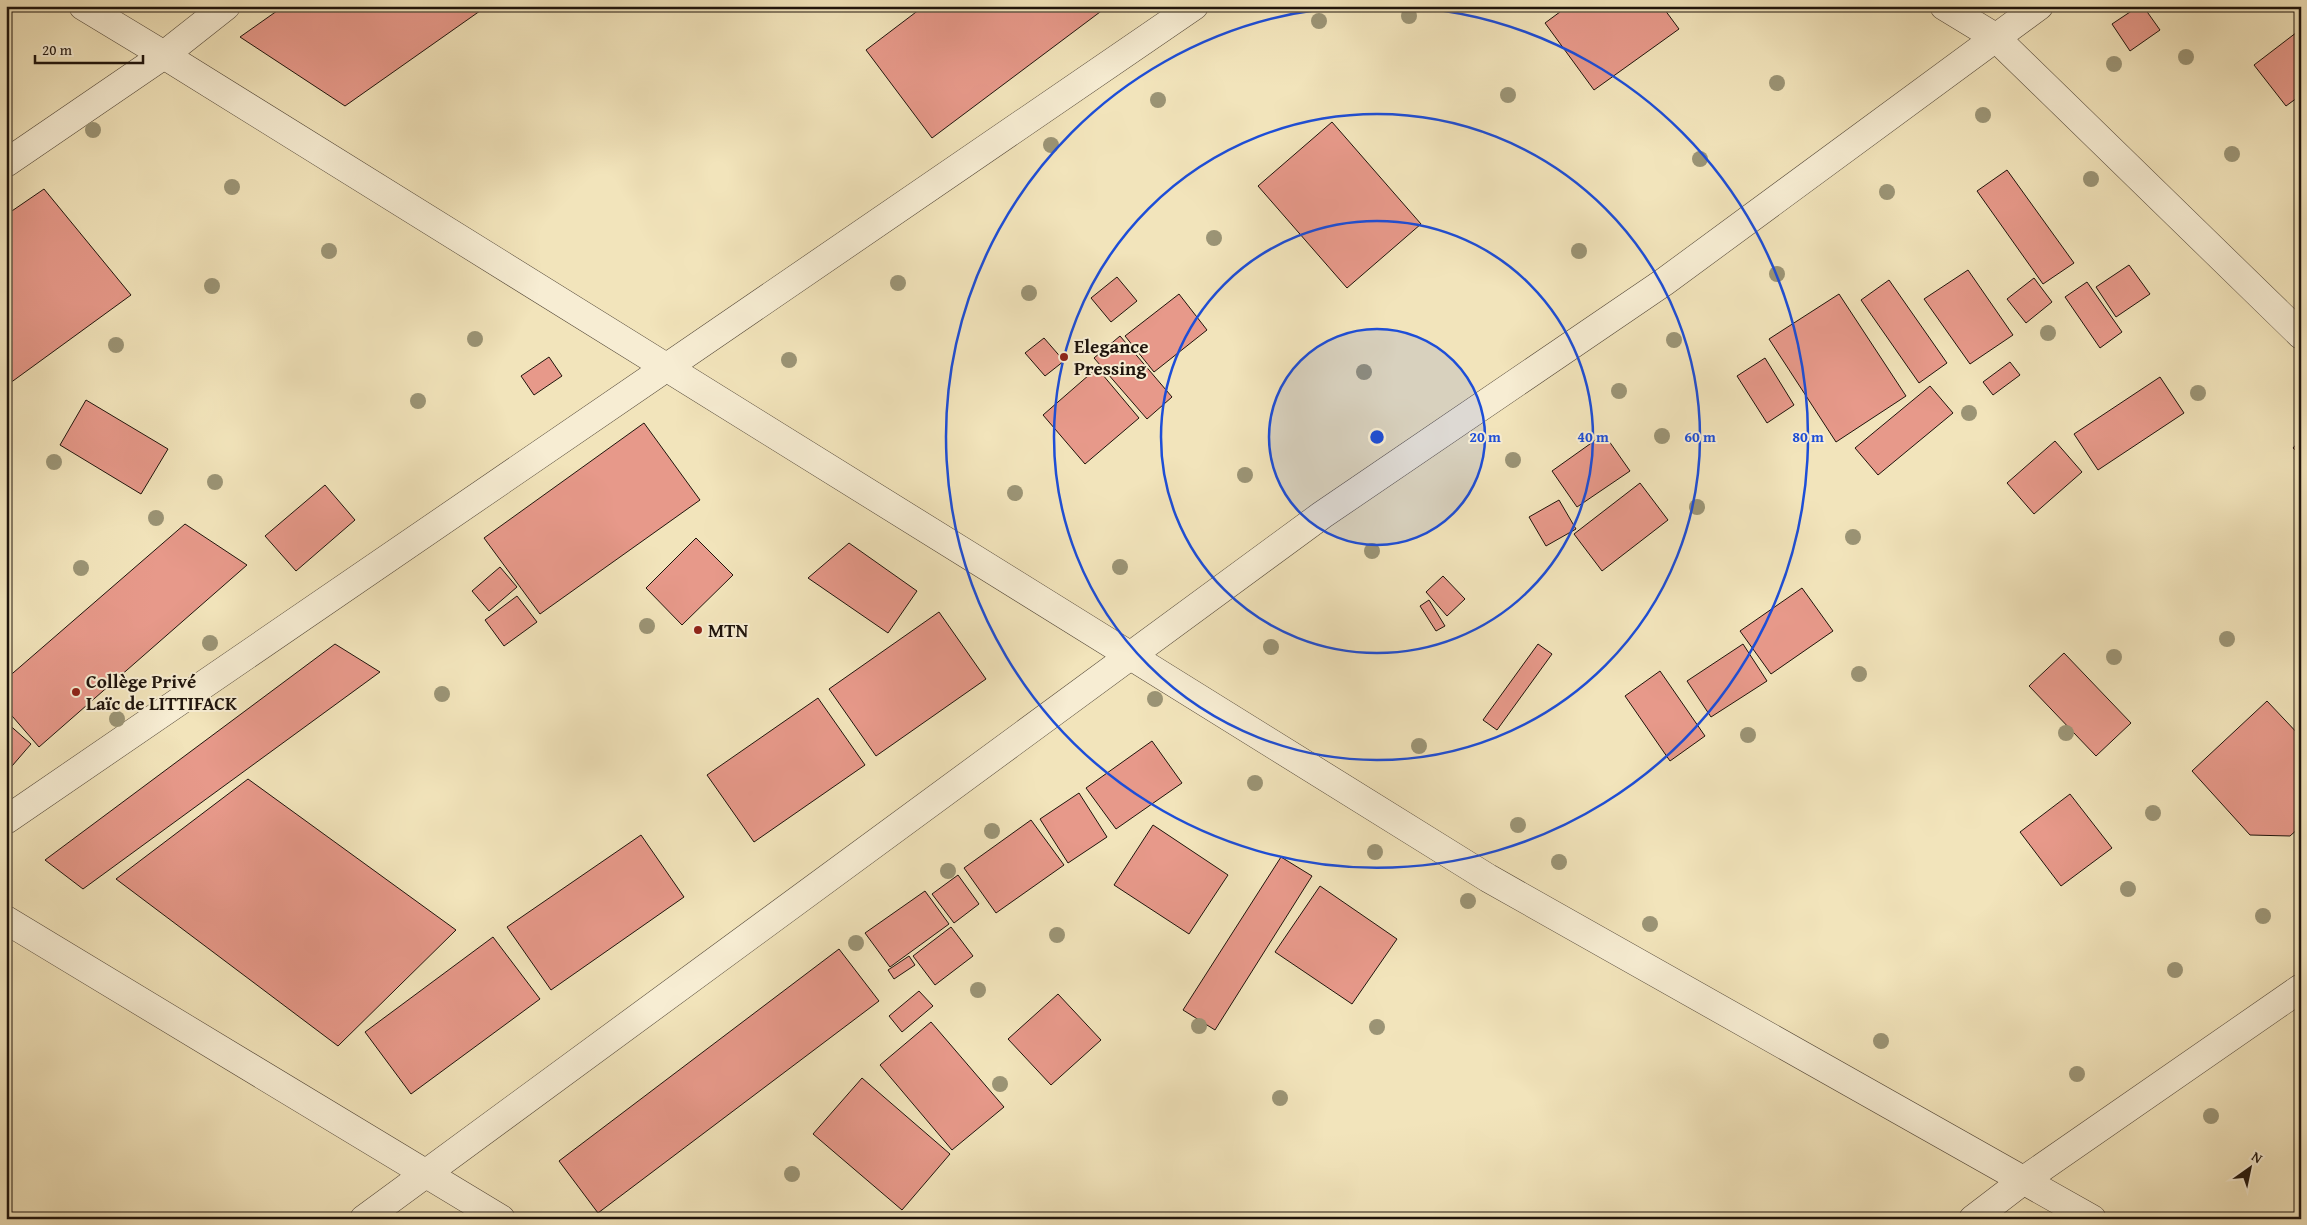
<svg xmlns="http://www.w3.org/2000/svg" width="2307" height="1225" font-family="'Gentium Book Plus',serif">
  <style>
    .building { fill: #e7998a; stroke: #1f140c }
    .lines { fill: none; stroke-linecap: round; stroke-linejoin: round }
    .minor-casing { stroke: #544838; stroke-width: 29 }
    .minor { stroke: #f7edd3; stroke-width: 28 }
    .tree { fill: #9b9475 }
    .ring { fill: none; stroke: #1d4ed8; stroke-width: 2.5 }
    .poi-dot { fill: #8f2418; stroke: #f7edd3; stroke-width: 2 }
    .labels { text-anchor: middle; stroke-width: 4; stroke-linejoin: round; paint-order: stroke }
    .poi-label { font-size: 19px; font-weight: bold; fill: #1f140c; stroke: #f7edd3; text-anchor: start }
    .centre { fill: #1d4ed8; stroke: #f7edd3; stroke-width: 2.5 }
    .ring-label { font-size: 15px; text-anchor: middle; font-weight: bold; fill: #1d4ed8; stroke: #f7edd3; stroke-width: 4; stroke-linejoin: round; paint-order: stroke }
  </style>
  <rect width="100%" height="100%" fill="#f2e4bb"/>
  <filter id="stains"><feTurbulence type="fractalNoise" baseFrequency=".004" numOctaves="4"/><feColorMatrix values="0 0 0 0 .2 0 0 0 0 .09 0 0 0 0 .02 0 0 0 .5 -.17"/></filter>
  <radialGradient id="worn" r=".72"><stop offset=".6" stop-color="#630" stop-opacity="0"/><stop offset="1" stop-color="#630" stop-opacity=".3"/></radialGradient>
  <g class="building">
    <path d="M284 6H487L345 106 240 37Z"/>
    <path d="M924 6H1108L932 138 866 50Z"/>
    <path d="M1568 6H1662L1679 29 1594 90 1545 23Z"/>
    <path d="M2139 6H2143L2160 30 2130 51 2112 24Z"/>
    <path d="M2301 29V95L2286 106 2254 65Z"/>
    <path d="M1332 122 1421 224 1347 288 1258 186Z"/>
    <path d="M2007 170 2074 263 2043 284 1977 191Z"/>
    <path d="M44 189 131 295 6 386V215Z"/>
    <path d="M2129 265 2150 294 2116 317 2096 287Z"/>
    <path d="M1968 270 2013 335 1970 364 1924 299Z"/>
    <path d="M1117 277 1137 301 1111 322 1091 298Z"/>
    <path d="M2034 278 2052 302 2026 323 2007 299Z"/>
    <path d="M1889 280 1947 363 1919 383 1861 300Z"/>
    <path d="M2087 282 2122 332 2100 348 2065 297Z"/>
    <path d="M1179 294 1207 330 1154 372 1125 336Z"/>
    <path d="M1839 294 1906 396 1836 442 1769 339Z"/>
    <path d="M1120 336 1172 397 1147 419 1094 358Z"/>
    <path d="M1044 338 1064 361 1045 376 1025 353Z"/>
    <path d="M549 357 562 376 534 395 521 376Z"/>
    <path d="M1765 358 1794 405 1767 423 1737 376Z"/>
    <path d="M2010 362 2020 375 1993 395 1983 382Z"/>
    <path d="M1097 368 1139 418 1085 464 1043 415Z"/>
    <path d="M2160 377 2184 413 2098 470 2074 434Z"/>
    <path d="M1930 386 1953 413 1878 475 1855 448Z"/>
    <path d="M86 400 168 449 141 494 60 445Z"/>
    <path d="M644 423 700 500 540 614 484 538Z"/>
    <path d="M1604 434 1630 471 1577 507 1552 471Z"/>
    <path d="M2301 439V455L2293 448Z"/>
    <path d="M2055 441 2082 472 2034 514 2007 483Z"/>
    <path d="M1640 483 1668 520 1602 571 1574 534Z"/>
    <path d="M325 485 355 520 296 571 265 536Z"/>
    <path d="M1559 500 1576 529 1546 546 1529 517Z"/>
    <path d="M185 524 247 565 39 747 6 709V679Z"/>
    <path d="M696 538 733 575 682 625 646 588Z"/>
    <path d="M849 543 917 591 888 633 808 578Z"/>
    <path d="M500 567 517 587 489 611 472 591Z"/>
    <path d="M1443 576 1465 599 1447 616 1426 592Z"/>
    <path d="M1802 588 1833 631 1771 674 1740 631Z"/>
    <path d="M517 596 537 622 504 646 485 620Z"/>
    <path d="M1429 600 1445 626 1436 631 1420 606Z"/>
    <path d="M939 612 986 679 876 756 829 689Z"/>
    <path d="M335 644 380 672 83 889 45 860Z"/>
    <path d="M1538 644 1552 654 1497 730 1483 720Z"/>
    <path d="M1743 644 1767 681 1711 717 1687 681Z"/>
    <path d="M2064 653 2131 723 2096 756 2029 686Z"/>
    <path d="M1660 671 1705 736 1670 761 1625 696Z"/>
    <path d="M818 698 865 765 754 842 707 775Z"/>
    <path d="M2267 701 2301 737V826L2290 836 2250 835 2192 771Z"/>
    <path d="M6 722 31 744 6 773Z"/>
    <path d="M1152 741 1182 783 1116 829 1086 788Z"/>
    <path d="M248 779 456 930 338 1046 116 879Z"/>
    <path d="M1079 793 1107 837 1068 863 1040 819Z"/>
    <path d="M2070 794 2112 848 2061 886 2020 832Z"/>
    <path d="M1031 820 1064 865 996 913 964 868Z"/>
    <path d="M1153 825 1228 875 1189 934 1114 885Z"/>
    <path d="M641 835 684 897 551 990 507 927Z"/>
    <path d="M1281 857 1312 876 1215 1030 1183 1010Z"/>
    <path d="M958 875 979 904 954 923 932 894Z"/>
    <path d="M1320 886 1397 939 1352 1004 1275 952Z"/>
    <path d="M925 891 949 924 890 967 865 933Z"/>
    <path d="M951 927 973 956 935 985 913 956Z"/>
    <path d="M493 937 540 999 411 1094 365 1032Z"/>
    <path d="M839 949 879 1001 598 1213 559 1161Z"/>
    <path d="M909 956 915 965 894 979 888 970Z"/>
    <path d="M919 991 933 1006 902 1032 889 1016Z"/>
    <path d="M1058 994 1101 1040 1051 1085 1008 1039Z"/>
    <path d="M931 1022 1004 1107 952 1150 880 1065Z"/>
    <path d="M862 1078 950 1154 902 1210 813 1134Z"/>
  </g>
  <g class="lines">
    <defs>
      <g id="minor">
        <path d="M83 6 164 55 1488 878 2092 1219"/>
        <path d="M1944 6 1995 37 2301 335"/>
        <path d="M6 163 164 55 226 6"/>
        <path d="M6 820 1194 6"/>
        <path d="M6 920 501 1219"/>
        <path d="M364 1219 1322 515 1664 282 2039 6"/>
        <path d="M1973 1219 2024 1180 2301 988"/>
      </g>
    </defs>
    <use href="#minor" class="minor-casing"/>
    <use href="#minor" class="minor"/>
  </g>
  <g class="tree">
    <circle cx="1409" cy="16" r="8"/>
    <circle cx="1319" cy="21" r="8"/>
    <circle cx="2186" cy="57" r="8"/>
    <circle cx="2114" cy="64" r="8"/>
    <circle cx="1777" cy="83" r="8"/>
    <circle cx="1508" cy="95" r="8"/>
    <circle cx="1158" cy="100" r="8"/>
    <circle cx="1983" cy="115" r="8"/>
    <circle cx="93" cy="130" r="8"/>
    <circle cx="1051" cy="145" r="8"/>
    <circle cx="2232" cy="154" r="8"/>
    <circle cx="1700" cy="159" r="8"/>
    <circle cx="2091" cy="179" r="8"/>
    <circle cx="232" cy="187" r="8"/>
    <circle cx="1887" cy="192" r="8"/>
    <circle cx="1214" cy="238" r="8"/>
    <circle cx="329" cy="251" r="8"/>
    <circle cx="1579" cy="251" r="8"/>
    <circle cx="1777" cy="274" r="8"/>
    <circle cx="898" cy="283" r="8"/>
    <circle cx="212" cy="286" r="8"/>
    <circle cx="1029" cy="293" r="8"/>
    <circle cx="2048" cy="333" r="8"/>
    <circle cx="475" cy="339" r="8"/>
    <circle cx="1674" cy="340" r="8"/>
    <circle cx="116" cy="345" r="8"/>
    <circle cx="789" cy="360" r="8"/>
    <circle cx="1364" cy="372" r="8"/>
    <circle cx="1619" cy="391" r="8"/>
    <circle cx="2198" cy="393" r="8"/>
    <circle cx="418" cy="401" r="8"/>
    <circle cx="1969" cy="413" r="8"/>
    <circle cx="1662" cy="436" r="8"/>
    <circle cx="1513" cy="460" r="8"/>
    <circle cx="54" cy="462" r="8"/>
    <circle cx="1245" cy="475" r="8"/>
    <circle cx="215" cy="482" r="8"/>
    <circle cx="1015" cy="493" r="8"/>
    <circle cx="1697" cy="507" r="8"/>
    <circle cx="156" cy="518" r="8"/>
    <circle cx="1853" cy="537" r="8"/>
    <circle cx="1372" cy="551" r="8"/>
    <circle cx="1120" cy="567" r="8"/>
    <circle cx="81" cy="568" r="8"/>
    <circle cx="647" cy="626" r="8"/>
    <circle cx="2227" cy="639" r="8"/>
    <circle cx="210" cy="643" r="8"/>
    <circle cx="1271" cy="647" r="8"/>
    <circle cx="2114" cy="657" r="8"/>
    <circle cx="1859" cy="674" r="8"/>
    <circle cx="442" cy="694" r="8"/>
    <circle cx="1155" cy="699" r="8"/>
    <circle cx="117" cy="719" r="8"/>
    <circle cx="2066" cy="733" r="8"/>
    <circle cx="1748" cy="735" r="8"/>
    <circle cx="1419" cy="746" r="8"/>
    <circle cx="1255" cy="783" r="8"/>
    <circle cx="2153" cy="813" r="8"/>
    <circle cx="1518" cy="825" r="8"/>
    <circle cx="992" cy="831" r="8"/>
    <circle cx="1375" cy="852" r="8"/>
    <circle cx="1559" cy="862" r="8"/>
    <circle cx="948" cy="871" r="8"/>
    <circle cx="2128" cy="889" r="8"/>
    <circle cx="1468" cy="901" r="8"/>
    <circle cx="2263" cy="916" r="8"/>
    <circle cx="1650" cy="924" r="8"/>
    <circle cx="1057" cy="935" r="8"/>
    <circle cx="856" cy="943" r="8"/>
    <circle cx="2175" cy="970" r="8"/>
    <circle cx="978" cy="990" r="8"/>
    <circle cx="1199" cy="1026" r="8"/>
    <circle cx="1377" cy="1027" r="8"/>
    <circle cx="1881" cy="1041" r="8"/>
    <circle cx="2077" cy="1074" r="8"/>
    <circle cx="1000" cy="1084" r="8"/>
    <circle cx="1280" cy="1098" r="8"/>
    <circle cx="2211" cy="1116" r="8"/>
    <circle cx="792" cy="1174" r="8"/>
  </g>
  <circle cx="1377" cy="437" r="108" fill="#1d4ed8" fill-opacity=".12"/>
  <g class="ring">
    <circle cx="1377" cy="437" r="108"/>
    <circle cx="1377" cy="437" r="216"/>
    <circle cx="1377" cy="437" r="323"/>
    <path d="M1392 6A431 431 0 1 1 1362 6"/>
  </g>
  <g class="poi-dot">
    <circle cx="1064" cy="357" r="5"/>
    <circle cx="698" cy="630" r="5"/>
    <circle cx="76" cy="692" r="5"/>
  </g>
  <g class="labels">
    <g class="poi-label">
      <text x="1074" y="353">Elegance<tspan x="1074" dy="22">Pressing</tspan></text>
      <text x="708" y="637">MTN</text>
      <text x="86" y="688">Collège Privé<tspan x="86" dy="22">Laïc de LITTIFACK</tspan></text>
    </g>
  </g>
  <circle cx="1377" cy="437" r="8" class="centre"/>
  <g class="ring-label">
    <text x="1485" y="442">20 m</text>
    <text x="1593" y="442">40 m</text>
    <text x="1700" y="442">60 m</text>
    <text x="1808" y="442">80 m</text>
  </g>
  <rect width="2307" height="1225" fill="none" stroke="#f2e4bb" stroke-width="25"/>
  <rect x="8" y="8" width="2292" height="1210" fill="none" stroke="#1f140c" stroke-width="2.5"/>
  <rect x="12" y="12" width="2282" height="1200" fill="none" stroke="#1f140c"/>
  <g transform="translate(2250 1168) rotate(33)" stroke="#f7edd3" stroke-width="4" paint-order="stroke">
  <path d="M0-4L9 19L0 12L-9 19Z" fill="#1f140c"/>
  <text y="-8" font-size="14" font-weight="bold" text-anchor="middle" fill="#1f140c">N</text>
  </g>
  <path d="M35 55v8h108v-8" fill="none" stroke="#1f140c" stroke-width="2.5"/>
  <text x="42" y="55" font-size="15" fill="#1f140c" stroke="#f7edd3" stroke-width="4" paint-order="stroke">20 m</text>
  <rect width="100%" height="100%" filter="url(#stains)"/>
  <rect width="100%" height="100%" fill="url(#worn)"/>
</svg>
